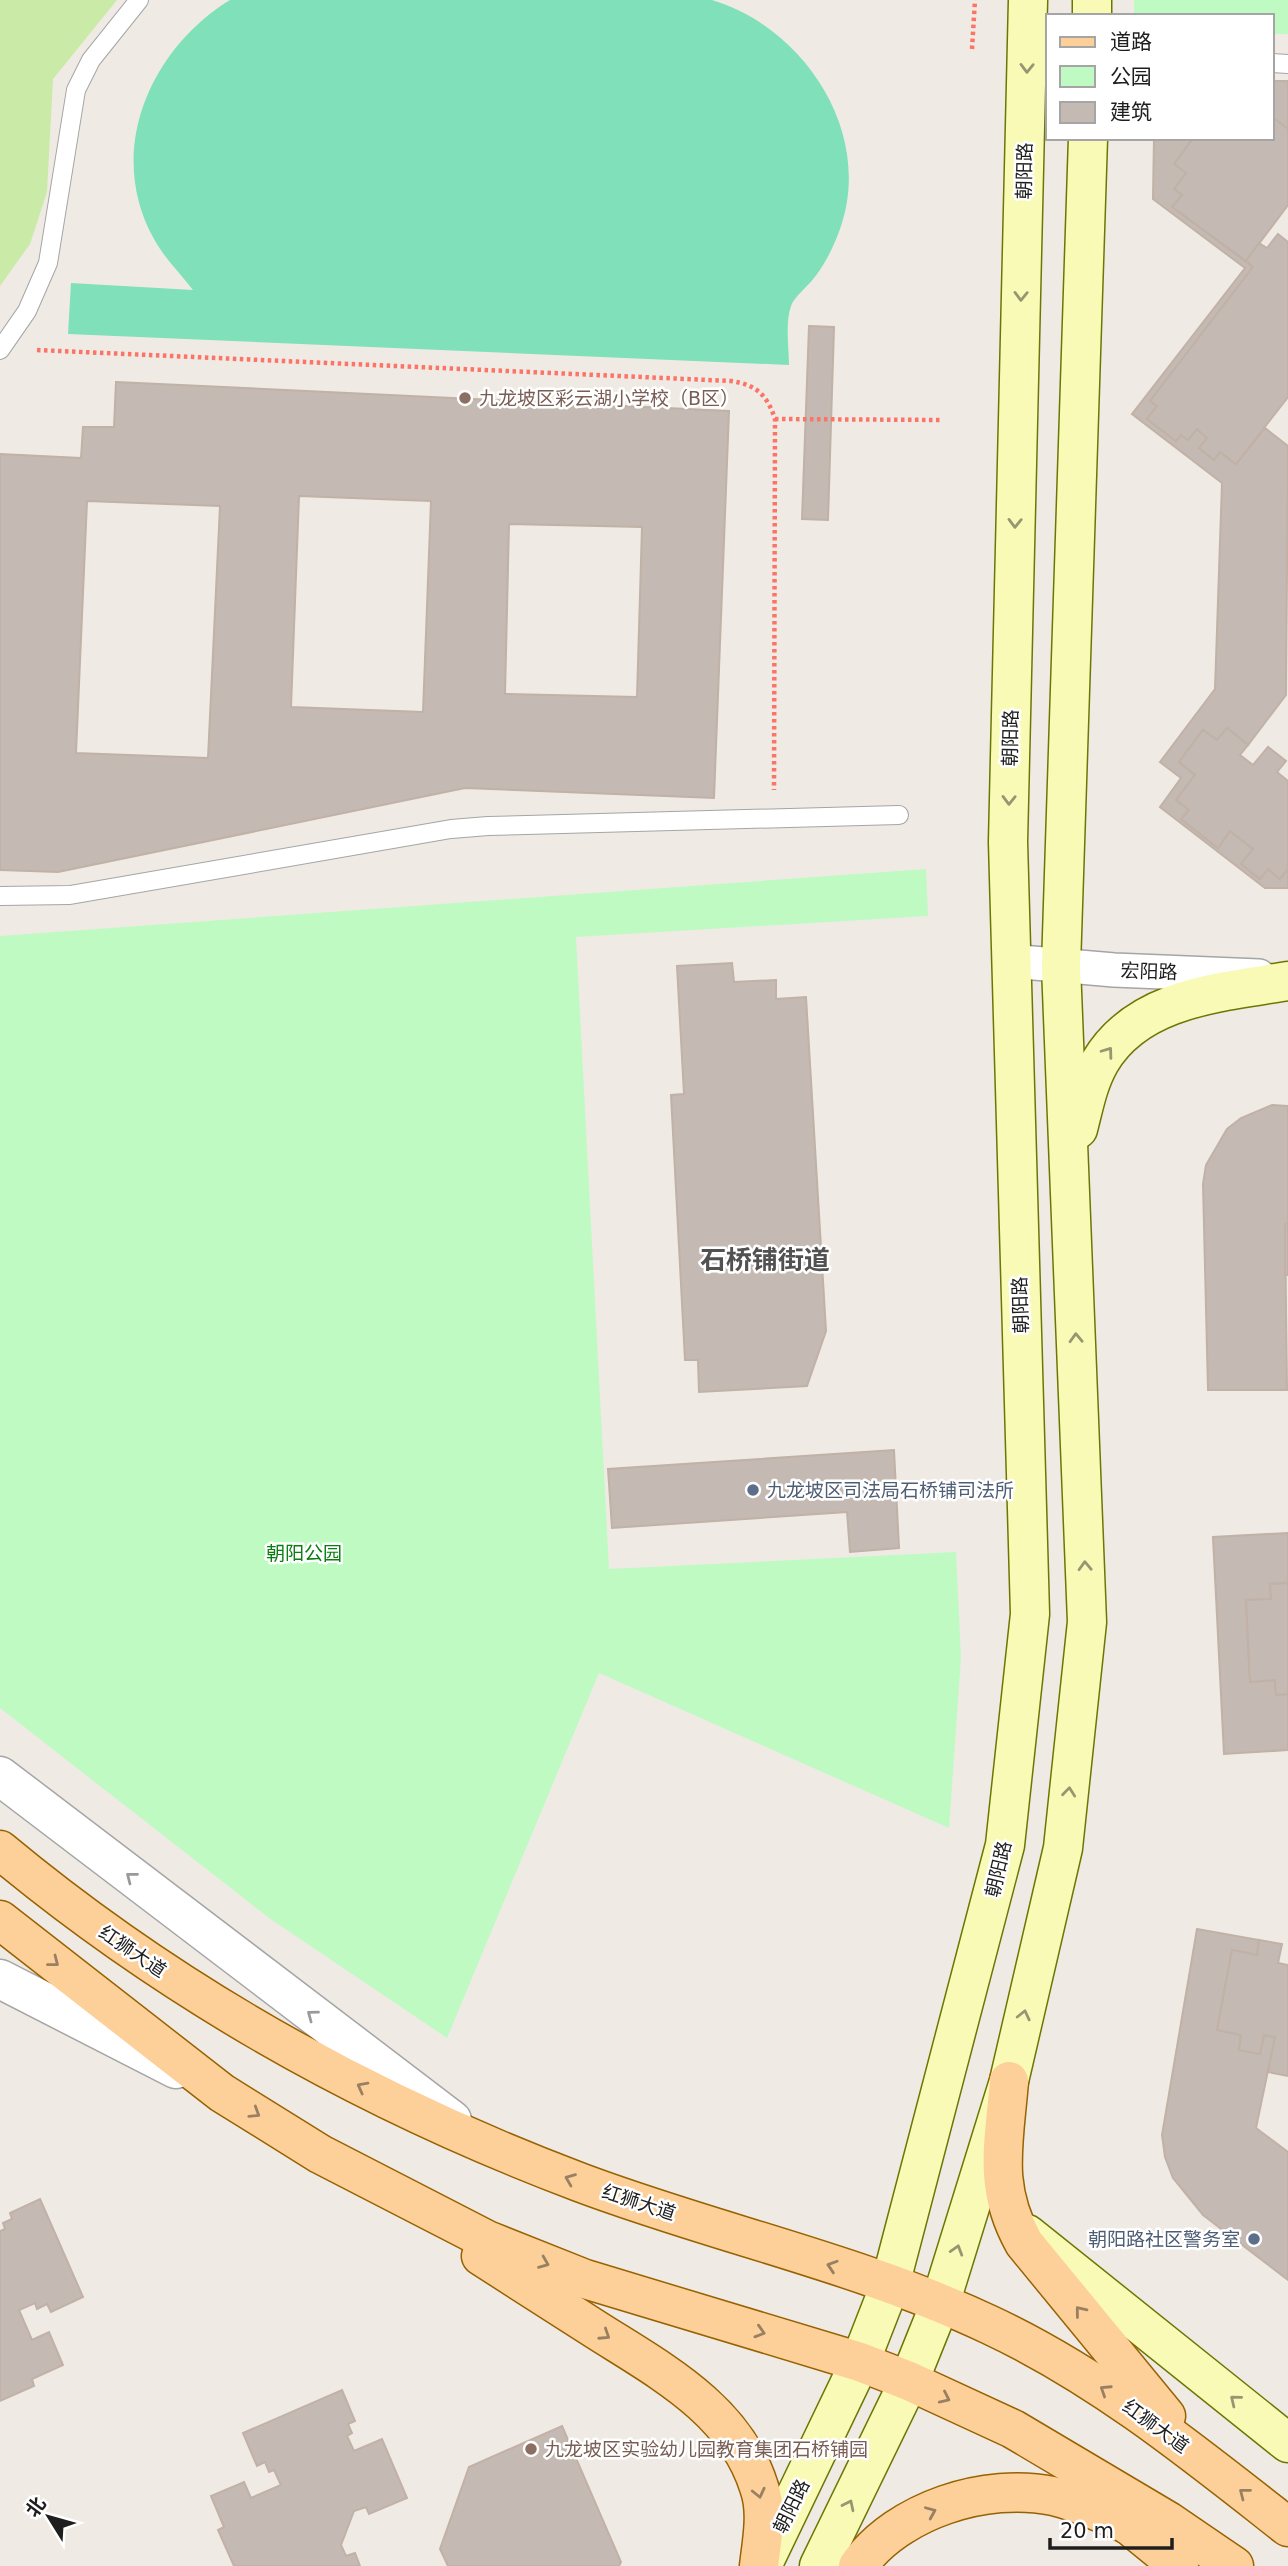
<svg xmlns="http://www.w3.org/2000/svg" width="1288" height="2566" font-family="'DejaVu Sans','Noto Sans SC',sans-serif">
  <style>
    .grass { fill: #caeaa8 }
    .park { fill: #bffac3 }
    .pitch { fill: #80e0b9 }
    .building { fill: #c4bab3; stroke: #c1b1a6; stroke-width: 2; fill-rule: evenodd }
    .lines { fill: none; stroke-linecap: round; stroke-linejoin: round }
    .service-casing { stroke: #a5a5a5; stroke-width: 20 }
    .minor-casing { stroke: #a5a5a5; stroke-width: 36 }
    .tertiary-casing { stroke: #a5a5a5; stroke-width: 41 }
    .secondary-casing { stroke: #6c7703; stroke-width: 41 }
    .primary-casing { stroke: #986200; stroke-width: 41 }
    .path { stroke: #fc7468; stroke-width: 4.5; stroke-dasharray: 3.5 3.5; stroke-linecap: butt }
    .service { stroke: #fff; stroke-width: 18 }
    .minor { stroke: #fff; stroke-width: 33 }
    .tertiary { stroke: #fff; stroke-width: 38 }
    .secondary { stroke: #f8fab6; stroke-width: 38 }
    .primary { stroke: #fdd09a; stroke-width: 38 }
    .oneway { stroke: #969772 }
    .oneway2 { stroke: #9a9a9a }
    .oneway3 { stroke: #998062 }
    .education-dot { fill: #8d6e63; stroke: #fff; stroke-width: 2.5 }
    .service-dot { fill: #5c6f8a; stroke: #fff; stroke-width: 2.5 }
    .labels { text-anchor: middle; stroke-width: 5; stroke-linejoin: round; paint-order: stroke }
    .street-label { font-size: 19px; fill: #1e1e1e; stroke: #fff }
    .education-label { font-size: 19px; fill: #785e54; stroke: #fff; text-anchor: start }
    .service-label { font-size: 19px; fill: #4e5e75; stroke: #fff; text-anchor: start }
    .park-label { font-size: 19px; fill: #0a7e11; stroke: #fff }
    .district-label { font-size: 26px; font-weight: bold; fill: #515151; stroke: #fff }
  </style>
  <rect width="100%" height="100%" fill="#efebe4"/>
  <path class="grass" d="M0 0H117L53 79 47 192 30 244 0 286Z"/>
  <g class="park">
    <path d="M1134 0H1288V34H1272V16H1134Z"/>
    <path d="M926 869 928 916 576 937 609 1569 956 1552 961 1658 949 1828 599 1673 447 2038 269 1918 0 1708V936Z"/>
  </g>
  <path class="pitch" d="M230 0H712C803 27 873 131 841 226 835 244 826 263 814 278 808 286 794 297 791 306 785 323 789 348 789 365L68 334 71 283 193 290C180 273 165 259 154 239 105 152 150 49 230 0Z"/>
  <g class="building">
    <path d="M1272 81H1288V129L1272 117Z"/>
    <path d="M1272 117 1288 129V205L1246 261 1172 207 1182 195 1174 189 1186 173 1174 164 1193 138H1272Z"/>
    <path d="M1154 138H1193L1174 164 1186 173 1174 189 1182 195 1172 207 1253 267 1150 401 1157 406 1147 419 1176 441 1181 435 1188 440 1197 429 1207 438 1199 448 1214 460 1220 452 1236 464 1265 428 1288 446 1286 695 1248 745 1227 728 1217 740 1203 730 1179 762 1195 775 1176 800 1189 810 1181 819 1218 848 1230 831 1253 849 1241 864 1260 879 1268 869 1280 879 1288 869V888H1265L1160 807 1181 778 1160 762 1215 689 1222 483 1132 414 1245 268 1153 199Z"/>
    <path d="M1278 234 1288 242V397L1236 464 1220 452 1214 460 1199 448 1207 438 1197 429 1188 440 1181 435 1176 441 1147 419 1157 406 1150 401 1253 267 1246 261 1259 243 1267 248Z"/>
    <path d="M809 326 834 327 828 520 802 519Z"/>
    <path d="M116 382 729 411 714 798 465 788 58 872 0 870V454L81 458 83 427H114ZM299 496 431 501 423 712 291 707ZM87 501 220 506 208 758 76 753ZM509 524 642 527 637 697 505 694Z"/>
    <path d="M1227 728 1248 745 1240 755 1253 765 1268 747 1286 761 1277 772 1288 781V869L1280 879 1268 869 1260 879 1241 864 1253 849 1230 831 1218 848 1181 819 1189 810 1176 800 1195 775 1179 762 1203 730 1217 740Z"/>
    <path d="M732 963 734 982 776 980V999L806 997 826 1331 807 1386 699 1392 698 1360H685L671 1095 684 1094 677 966Z"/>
    <path d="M1272 1105 1288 1106V1224H1285L1287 1390H1208L1203 1184 1206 1165 1227 1129 1241 1118Z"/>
    <rect x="1285" y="1224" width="3" height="51"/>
    <path d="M894 1450 899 1548 850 1552 847 1512 612 1528 608 1469Z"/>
    <path d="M1288 1533V1583L1270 1584 1271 1599 1246 1600 1250 1682 1275 1680 1276 1695 1288 1694V1750L1224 1754 1213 1537Z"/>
    <path d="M1288 1583V1694L1276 1695 1275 1680 1250 1682 1246 1600 1271 1599 1270 1584Z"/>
    <path d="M1197 1929 1259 1940 1257 1955 1232 1950 1217 2030 1241 2035 1239 2050 1260 2054 1264 2035 1275 2037 1256 2128 1288 2152V2280L1203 2215 1173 2178 1165 2157 1162 2135Z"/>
    <path d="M1259 1940 1282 1944 1278 1963 1288 1965V2076L1268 2072 1275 2037 1264 2035 1260 2054 1239 2050 1241 2035 1217 2030 1232 1950 1257 1955Z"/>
    <path d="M40 2199 83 2297 51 2312 47 2304 37 2309 35 2303 19 2310 32 2340 49 2332 63 2365 32 2379 34 2386 0 2401V2231L5 2229 3 2223 12 2219 10 2213Z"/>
    <path d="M342 2390 355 2421 348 2424 352 2433 347 2436 354 2451 382 2439 407 2498 369 2514 366 2507 354 2511 341 2545 346 2556 355 2553 360 2566H234L218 2530 224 2527 211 2496 244 2482 251 2498 281 2485 274 2470 269 2472 265 2462 257 2466 243 2433Z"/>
    <path d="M562 2426 621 2562 619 2566H448L440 2549 469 2467Z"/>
  </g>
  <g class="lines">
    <defs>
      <g id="service">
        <path d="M1272 63 1288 64"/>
        <path d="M0 350 27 311 48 263 76 90 91 60 139 0"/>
        <path d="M0 896 70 895 451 829 488 826 899 815"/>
      </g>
      <path id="minor" d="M1010 961 1114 970 1259 976"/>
      <g id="tertiary">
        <path d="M0 1776 452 2120"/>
        <path d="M0 1979 176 2069"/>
      </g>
      <g id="secondary">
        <path d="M1092 16V0"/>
        <path d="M1078 1129C1084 1106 1088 1083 1100 1062 1138 997 1222 992 1288 981"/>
        <path d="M1027 2234 1288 2443"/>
        <path d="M762 2566 860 2362 890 2285 1005 1845 1030 1614 1008 842 1028 0"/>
        <path d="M819 2566 909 2381 940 2304 1009 2081 1063 1848 1087 1622 1061 966 1088 138"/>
      </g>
      <g id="primary">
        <path d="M0 1850C172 1993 370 2103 579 2182 714 2233 859 2263 990 2325 1099 2376 1194 2453 1288 2527"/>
        <path d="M0 1920 222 2093 320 2154 487 2240 585 2279 860 2362 909 2381 1013 2429 1168 2521 1234 2566"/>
        <path d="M1009 2081C1004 2144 992 2186 1024 2243L1166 2416"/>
        <path d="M481 2256C520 2281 559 2306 598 2331 661 2371 735 2410 759 2487 768 2512 762 2540 759 2566"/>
        <path d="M1109 2509 1179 2566"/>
        <path d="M858 2566C898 2510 986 2482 1053 2496 1079 2502 1105 2515 1129 2525"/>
      </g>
    </defs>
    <use href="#service" class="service-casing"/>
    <use href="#minor" class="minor-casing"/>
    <use href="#tertiary" class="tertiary-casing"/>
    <use href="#secondary" class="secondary-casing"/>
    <use href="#primary" class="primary-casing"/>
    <g class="path">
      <path d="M972 49 975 0"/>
      <path d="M37 350 731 381C757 385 767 395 775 419L774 790"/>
      <path d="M775 419 943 420"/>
    </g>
    <use href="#service" class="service"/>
    <use href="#minor" class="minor"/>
    <use href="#tertiary" class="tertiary"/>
    <use href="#secondary" class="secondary"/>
    <use href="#primary" class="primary"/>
  </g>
  <defs><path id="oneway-chevron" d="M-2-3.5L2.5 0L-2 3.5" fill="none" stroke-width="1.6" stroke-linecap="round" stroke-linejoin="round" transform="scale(1.75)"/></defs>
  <g class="oneway">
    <use href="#oneway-chevron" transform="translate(1027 68) rotate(91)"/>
    <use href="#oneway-chevron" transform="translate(1021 296) rotate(91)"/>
    <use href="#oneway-chevron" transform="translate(1015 523) rotate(91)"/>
    <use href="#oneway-chevron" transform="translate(1009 800) rotate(91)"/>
    <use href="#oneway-chevron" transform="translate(1108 1052) rotate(-54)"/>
    <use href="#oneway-chevron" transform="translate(1076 1338) rotate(-92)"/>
    <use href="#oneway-chevron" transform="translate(1085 1566) rotate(-92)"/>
    <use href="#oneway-chevron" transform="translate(1069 1792) rotate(-84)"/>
    <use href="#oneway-chevron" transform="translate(1024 2015) rotate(-77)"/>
    <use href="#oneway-chevron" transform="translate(957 2250) rotate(-73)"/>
    <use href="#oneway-chevron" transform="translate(1235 2400) rotate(-141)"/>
    <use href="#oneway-chevron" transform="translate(849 2505) rotate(-64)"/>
  </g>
  <g class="oneway2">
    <use href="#oneway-chevron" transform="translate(131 1877) rotate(-142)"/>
    <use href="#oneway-chevron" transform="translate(312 2015) rotate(-143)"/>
  </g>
  <g class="oneway3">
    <use href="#oneway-chevron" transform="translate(54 1962) rotate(38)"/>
    <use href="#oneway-chevron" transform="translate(362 2087) rotate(-152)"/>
    <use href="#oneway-chevron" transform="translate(255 2113) rotate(32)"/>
    <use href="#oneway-chevron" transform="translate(570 2179) rotate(-158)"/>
    <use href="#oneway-chevron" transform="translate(544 2263) rotate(22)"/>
    <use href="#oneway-chevron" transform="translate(832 2266) rotate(-162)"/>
    <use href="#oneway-chevron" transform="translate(1080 2311) rotate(-129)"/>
    <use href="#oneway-chevron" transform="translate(760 2332) rotate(17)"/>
    <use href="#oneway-chevron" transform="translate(605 2335) rotate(33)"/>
    <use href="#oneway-chevron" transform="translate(1105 2390) rotate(-147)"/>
    <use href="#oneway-chevron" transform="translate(945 2398) rotate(25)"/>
    <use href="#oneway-chevron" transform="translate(759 2493) rotate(77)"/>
    <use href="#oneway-chevron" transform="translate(1244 2493) rotate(-142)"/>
    <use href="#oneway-chevron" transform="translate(931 2512) rotate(-23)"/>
  </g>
  <g class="education-dot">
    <circle cx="465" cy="398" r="7"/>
    <circle cx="531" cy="2449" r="7"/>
  </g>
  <g class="service-dot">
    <circle cx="753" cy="1490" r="7"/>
    <circle cx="1254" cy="2239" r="7"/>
  </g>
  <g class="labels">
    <g class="street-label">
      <text transform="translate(1024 171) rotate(-89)" y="7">朝阳路</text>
      <text transform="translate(1010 738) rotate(-89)" y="7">朝阳路</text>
      <text transform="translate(1149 971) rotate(2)" y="7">宏阳路</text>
      <text transform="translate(1020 1305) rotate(-92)" y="7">朝阳路</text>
      <text transform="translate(998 1869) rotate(-77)" y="7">朝阳路</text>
      <text transform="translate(133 1951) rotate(34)" y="7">红狮大道</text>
      <text transform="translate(639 2202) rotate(18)" y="7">红狮大道</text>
      <text transform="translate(1156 2426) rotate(36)" y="7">红狮大道</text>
      <text transform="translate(791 2506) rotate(-64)" y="7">朝阳路</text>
    </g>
    <g class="education-label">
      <text x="479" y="405">九龙坡区彩云湖小学校（B区）</text>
      <text x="545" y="2456">九龙坡区实验幼儿园教育集团石桥铺园</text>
    </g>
    <g class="service-label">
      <text x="767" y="1497">九龙坡区司法局石桥铺司法所</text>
      <text x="1240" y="2246" text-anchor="end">朝阳路社区警务室</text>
    </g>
    <g class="park-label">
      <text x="304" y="1560">朝阳公园</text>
    </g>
    <g class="district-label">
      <text x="765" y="1269">石桥铺街道</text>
    </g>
  </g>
  <rect x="1046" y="14" width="228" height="126" fill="#ffffff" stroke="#a5a5a5" stroke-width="2"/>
  <rect x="1060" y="37" width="35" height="10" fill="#fdd09a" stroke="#a5a5a5" stroke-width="2"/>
  <text x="1110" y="49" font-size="21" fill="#1e1e1e">道路</text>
  <rect x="1060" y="66" width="35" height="21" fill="#bffac3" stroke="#a5a5a5" stroke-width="2"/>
  <text x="1110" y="84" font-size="21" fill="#1e1e1e">公园</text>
  <rect x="1060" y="102" width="35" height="21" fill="#c4bab3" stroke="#a5a5a5" stroke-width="2"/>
  <text x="1110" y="119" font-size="21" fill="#1e1e1e">建筑</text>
  <g transform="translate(49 2517) rotate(307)" stroke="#ffffff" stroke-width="5" paint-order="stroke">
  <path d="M0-5L12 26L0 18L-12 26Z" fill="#1e1e1e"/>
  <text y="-10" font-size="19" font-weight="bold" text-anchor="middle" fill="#1e1e1e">北</text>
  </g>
  <path d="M1050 2538v10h122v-10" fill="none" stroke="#1e1e1e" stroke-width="3.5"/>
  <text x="1060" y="2538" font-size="21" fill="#1e1e1e" stroke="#ffffff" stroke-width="5" paint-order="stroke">20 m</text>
</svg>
